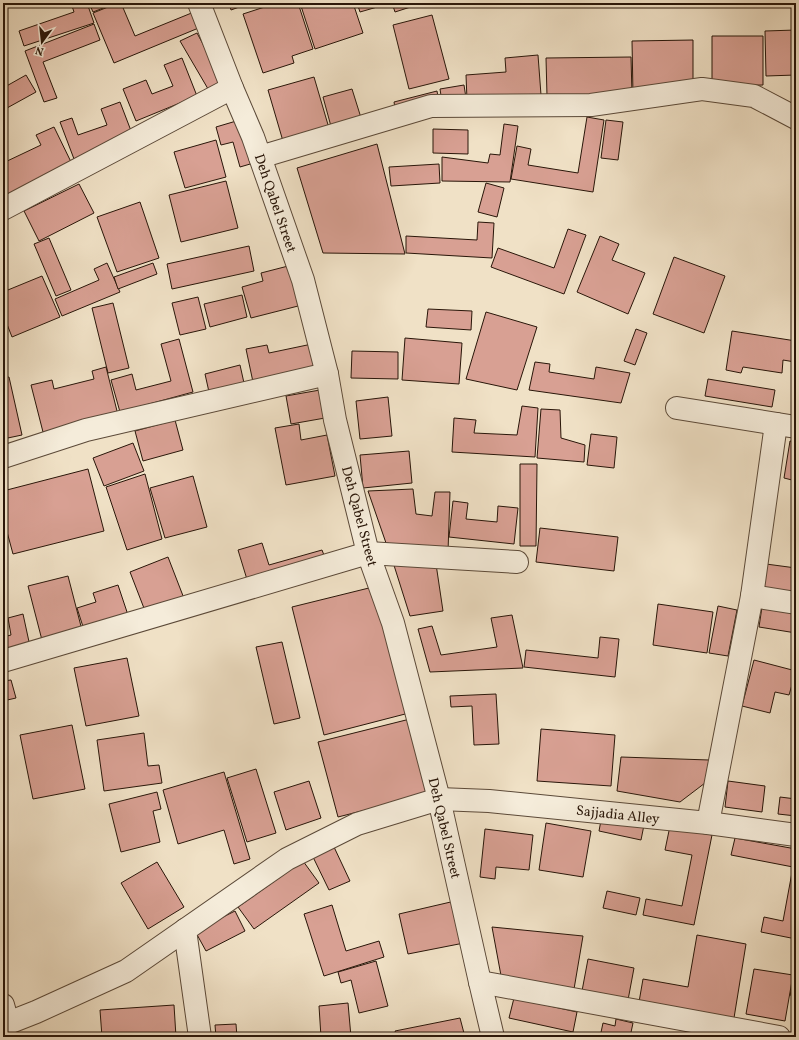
<svg xmlns="http://www.w3.org/2000/svg" width="799" height="1040" font-family="Vollkorn,serif">
  <style>
    .building { fill: #d8a093; stroke: #291609 }
    .lines { fill: none; stroke-linecap: round; stroke-linejoin: round }
    .minor-casing { stroke: #5b4938; stroke-width: 24 }
    .minor { stroke: #f5ecda; stroke-width: 22 }
    .labels { text-anchor: middle; stroke-width: 3; stroke-linejoin: round; paint-order: stroke }
    .street-label { font-size: 14px; fill: #291609; stroke: #f5ecda }
  </style>
  <rect width="100%" height="100%" fill="#f0e1c6"/>
  <filter id="stains"><feTurbulence type="fractalNoise" baseFrequency=".005" numOctaves="4"/><feColorMatrix values="0 0 0 0 .2 0 0 0 0 .09 0 0 0 0 .02 0 0 0 .5 -.17"/></filter>
  <radialGradient id="worn" r=".72"><stop offset=".6" stop-color="#630" stop-opacity="0"/><stop offset="1" stop-color="#630" stop-opacity=".3"/></radialGradient>
  <g class="building">
    <path d="M71 3H87L94 23 24 46 19 31 74 12Z"/>
    <path d="M89 3H116L93 12Z"/>
    <path d="M118 3H121L135 36 194 12 201 27 114 63 93 13Z"/>
    <path d="M229 3H250L231 10Z"/>
    <path d="M277 3H298L313 49 292 56 294 63 263 73 243 14Z"/>
    <path d="M300 3H353L363 33 315 49Z"/>
    <path d="M357 3H391L360 12Z"/>
    <path d="M392 3H423L395 12Z"/>
    <path d="M432 15 449 79 409 89 393 25Z"/>
    <path d="M94 24 100 40 43 62 57 98 44 102 25 51Z"/>
    <path d="M796 30V75L766 76 765 31Z"/>
    <path d="M197 33 226 87 211 94 180 41Z"/>
    <path d="M712 36H763V85L712 86Z"/>
    <path d="M693 40V81L633 95 632 41Z"/>
    <path d="M538 55 541 95 467 100 466 75 506 72 505 58Z"/>
    <path d="M631 57 632 95 547 96 546 58Z"/>
    <path d="M182 58 197 96 136 121 123 89 146 80 152 94 173 86 164 65Z"/>
    <path d="M26 75 36 92 7 108 3 100V88Z"/>
    <path d="M314 77 331 135 285 148 268 90Z"/>
    <path d="M464 85 466 98 442 102 440 89Z"/>
    <path d="M352 89 362 121 332 130 323 97Z"/>
    <path d="M437 91 439 103 396 113 394 102Z"/>
    <path d="M120 102 133 136 74 159 60 122 72 118 78 135 107 125 101 109Z"/>
    <path d="M587 117 604 120 593 192 511 179 517 146 531 149 528 165 578 173Z"/>
    <path d="M243 119 257 162 240 167 233 142 221 145 216 127Z"/>
    <path d="M606 120 623 122 618 160 601 158Z"/>
    <path d="M504 124 518 126 510 182 442 181V157L488 163 490 154 500 155Z"/>
    <path d="M54 127 73 166 3 200V163L41 145 36 135Z"/>
    <path d="M433 129 468 130V154L433 153Z"/>
    <path d="M216 140 226 177 185 188 174 152Z"/>
    <path d="M377 144 405 254 323 253 297 168Z"/>
    <path d="M439 164 440 183 391 186 389 167Z"/>
    <path d="M226 181 238 228 181 242 169 195Z"/>
    <path d="M486 183 504 188 497 217 478 212Z"/>
    <path d="M79 184 94 213 39 241 24 211Z"/>
    <path d="M140 202 159 258 117 272 97 217Z"/>
    <path d="M478 222 494 223 492 258 406 253V236L477 240Z"/>
    <path d="M568 229 586 235 564 294 491 267 498 248 554 268Z"/>
    <path d="M600 236 619 244 612 260 645 273 628 314 577 292Z"/>
    <path d="M49 238 71 290 56 296 34 244Z"/>
    <path d="M249 246 254 271 172 289 167 264Z"/>
    <path d="M674 257 725 276 704 333 653 314Z"/>
    <path d="M107 263 120 292 62 316 55 299 99 280 94 269Z"/>
    <path d="M153 263 157 274 118 289 114 277Z"/>
    <path d="M292 265 302 305 251 318 242 287 263 281 261 273Z"/>
    <path d="M42 276 60 317 12 337 3 314V292Z"/>
    <path d="M242 295 247 317 210 327 204 304Z"/>
    <path d="M198 297 206 329 180 335 172 303Z"/>
    <path d="M113 303 129 368 108 373 92 308Z"/>
    <path d="M428 309 472 311 471 330 426 327Z"/>
    <path d="M486 312 537 327 517 390 466 379Z"/>
    <path d="M636 329 647 333 635 365 624 361Z"/>
    <path d="M732 331 796 341V354L795 362 783 360 782 373 743 367 741 373 726 370Z"/>
    <path d="M405 338 462 343 459 384 402 380Z"/>
    <path d="M179 339 193 392 120 412 111 380 132 374 136 390 171 381 161 344Z"/>
    <path d="M312 344 316 369 253 382 246 349 267 345 269 353Z"/>
    <path d="M352 351 398 352V379L351 378Z"/>
    <path d="M535 362 550 364 549 372 594 379 596 367 630 373 621 403 529 390Z"/>
    <path d="M240 365 244 383 209 392 205 374Z"/>
    <path d="M106 367 118 415 43 432 31 385 52 380 54 389 94 379 92 371Z"/>
    <path d="M9 377 22 435 3 439V378Z"/>
    <path d="M708 379 775 390 772 407 705 396Z"/>
    <path d="M320 390 325 418 291 424 286 396Z"/>
    <path d="M388 397 392 436 360 439 356 401Z"/>
    <path d="M522 406 538 408 535 457 452 452 454 418 476 420 474 433 517 435Z"/>
    <path d="M541 409 560 410 561 438 585 445 584 462 537 458Z"/>
    <path d="M175 420 183 450 143 461 135 431Z"/>
    <path d="M299 424 301 440 327 435 335 476 286 485 275 428Z"/>
    <path d="M591 434 617 437 614 468 587 465Z"/>
    <path d="M790 441 796 442V481L784 478Z"/>
    <path d="M133 443 144 471 104 486 93 458Z"/>
    <path d="M409 451 412 483 363 488 360 455Z"/>
    <path d="M520 464H537L536 546H520Z"/>
    <path d="M88 469 104 531 13 554 3 517V491Z"/>
    <path d="M145 474 162 539 127 550 106 487Z"/>
    <path d="M193 476 207 527 165 538 150 488Z"/>
    <path d="M413 489 416 514 432 516 435 492H450L448 552 386 543 368 491Z"/>
    <path d="M453 501 468 503 466 519 497 522 498 506 518 508 514 544 449 537Z"/>
    <path d="M540 528 618 537 614 571 536 562Z"/>
    <path d="M262 543 269 565 322 550 327 563 249 586 238 550Z"/>
    <path d="M168 557 185 601 147 616 130 572Z"/>
    <path d="M392 559 436 564 443 611 410 616Z"/>
    <path d="M766 564 796 568V592L763 588Z"/>
    <path d="M68 576 83 634 43 644 28 586Z"/>
    <path d="M118 585 130 621 86 636 77 608 96 602 93 593Z"/>
    <path d="M377 586 409 713 324 735 292 607Z"/>
    <path d="M658 604 713 612 707 653 653 645Z"/>
    <path d="M718 606 737 610 728 656 709 653Z"/>
    <path d="M762 607 796 612V633L759 627Z"/>
    <path d="M23 614 31 651 5 657 3 647V637L11 635 8 618Z"/>
    <path d="M512 615 523 668 430 672 418 629 432 626 441 655 497 647 491 618Z"/>
    <path d="M600 637 619 639 615 677 524 667 526 650 598 658Z"/>
    <path d="M282 642 300 718 274 724 256 647Z"/>
    <path d="M127 658 139 716 86 726 74 668Z"/>
    <path d="M754 660 796 671 789 695 775 692 770 713 742 706Z"/>
    <path d="M11 680 16 698 3 701V681Z"/>
    <path d="M496 694 499 744 474 745 472 706 451 707 450 696Z"/>
    <path d="M414 718 433 793 338 817 318 742Z"/>
    <path d="M72 725 85 789 33 799 20 735Z"/>
    <path d="M541 729 615 735 611 786 537 781Z"/>
    <path d="M144 733 148 766 159 765 162 783 104 791 97 740Z"/>
    <path d="M621 757 709 760 705 783 680 802 617 791Z"/>
    <path d="M256 769 276 833 247 842 227 778Z"/>
    <path d="M224 772 250 859 234 864 224 830 178 844 163 790Z"/>
    <path d="M309 781 321 818 286 830 274 792Z"/>
    <path d="M728 781 765 786 762 812 725 807Z"/>
    <path d="M157 792 161 809 153 811 160 842 121 852 109 804Z"/>
    <path d="M780 797 796 799V816L778 814Z"/>
    <path d="M602 815 644 825 641 840 599 831Z"/>
    <path d="M546 823 591 831 583 877 539 870Z"/>
    <path d="M670 826 712 835 694 925 643 915 646 899 682 906 692 855 665 850Z"/>
    <path d="M485 829 533 835 529 870 496 867 495 879 480 877Z"/>
    <path d="M735 838 796 849V939L761 932 764 917 783 921 793 867 731 855Z"/>
    <path d="M334 847 350 881 329 890 313 857Z"/>
    <path d="M303 861 319 883 254 929 238 907Z"/>
    <path d="M157 862 184 907 148 929 121 883Z"/>
    <path d="M607 891 640 898 636 915 603 908Z"/>
    <path d="M455 901 464 943 408 954 399 914Z"/>
    <path d="M332 905 346 951 379 941 384 957 324 976 304 914Z"/>
    <path d="M235 911 245 931 206 951 195 931Z"/>
    <path d="M492 927 583 936 573 995 502 981Z"/>
    <path d="M697 935 746 944 734 1018 639 1002 643 979 688 987Z"/>
    <path d="M588 959 634 968 628 1000 582 991Z"/>
    <path d="M376 961 388 1006 359 1013 351 980 341 983 338 972Z"/>
    <path d="M754 969 793 975 785 1021 746 1014Z"/>
    <path d="M796 972V996L790 995Z"/>
    <path d="M514 998 577 1012 573 1032 509 1018Z"/>
    <path d="M348 1003 351 1037H321L319 1006Z"/>
    <path d="M174 1005 176 1037H102L100 1010Z"/>
    <path d="M460 1018 465 1037H397L395 1031Z"/>
    <path d="M616 1019 633 1023 630 1037H600L603 1023 615 1026Z"/>
    <path d="M236 1024 237 1037H216L215 1025Z"/>
  </g>
  <g class="lines">
    <defs>
      <g id="minor">
        <path d="M199 3 232 88 253 137 303 280 327 374 335 420 368 553 393 623 439 799 480 982 493 1037"/>
        <path d="M260 157 431 106 591 105 702 89 754 96 796 118"/>
        <path d="M3 209 232 88"/>
        <path d="M677 408 796 427"/>
        <path d="M3 457 86 430 327 374"/>
        <path d="M752 596 796 603"/>
        <path d="M3 661 368 553 517 562"/>
        <path d="M708 823 752 596 776 424"/>
        <path d="M185 930 200 1037"/>
        <path d="M480 982 779 1037"/>
        <path d="M3 1005 8 1023"/>
        <path d="M3 1025 36 1012 126 971 287 859 357 824 439 799 489 801 708 823 796 835"/>
      </g>
    </defs>
    <use href="#minor" class="minor-casing"/>
    <use href="#minor" class="minor"/>
  </g>
  <g class="labels">
    <g class="street-label">
      <text transform="translate(276 203) rotate(71)" y="5">Deh Qabel Street</text>
      <text transform="translate(360 516) rotate(75)" y="5">Deh Qabel Street</text>
      <text transform="translate(618 814) rotate(6)" y="5">Sajjadia Alley</text>
      <text transform="translate(445 828) rotate(77)" y="5">Deh Qabel Street</text>
    </g>
  </g>
  <rect width="799" height="1040" fill="none" stroke="#f0e1c6" stroke-width="16"/>
  <rect x="4" y="4" width="791" height="1032" fill="none" stroke="#291609" stroke-width="2"/>
  <rect x="8" y="8" width="783" height="1024" fill="none" stroke="#291609"/>
  <g transform="translate(42 42) rotate(195)" stroke="#f5ecda" stroke-width="3" paint-order="stroke">
  <path d="M0-3L7 15L0 10L-7 15Z" fill="#291609"/>
  <text y="-6" font-size="11" font-weight="bold" text-anchor="middle" fill="#291609">N</text>
  </g>
  <rect width="100%" height="100%" filter="url(#stains)"/>
  <rect width="100%" height="100%" fill="url(#worn)"/>
</svg>
